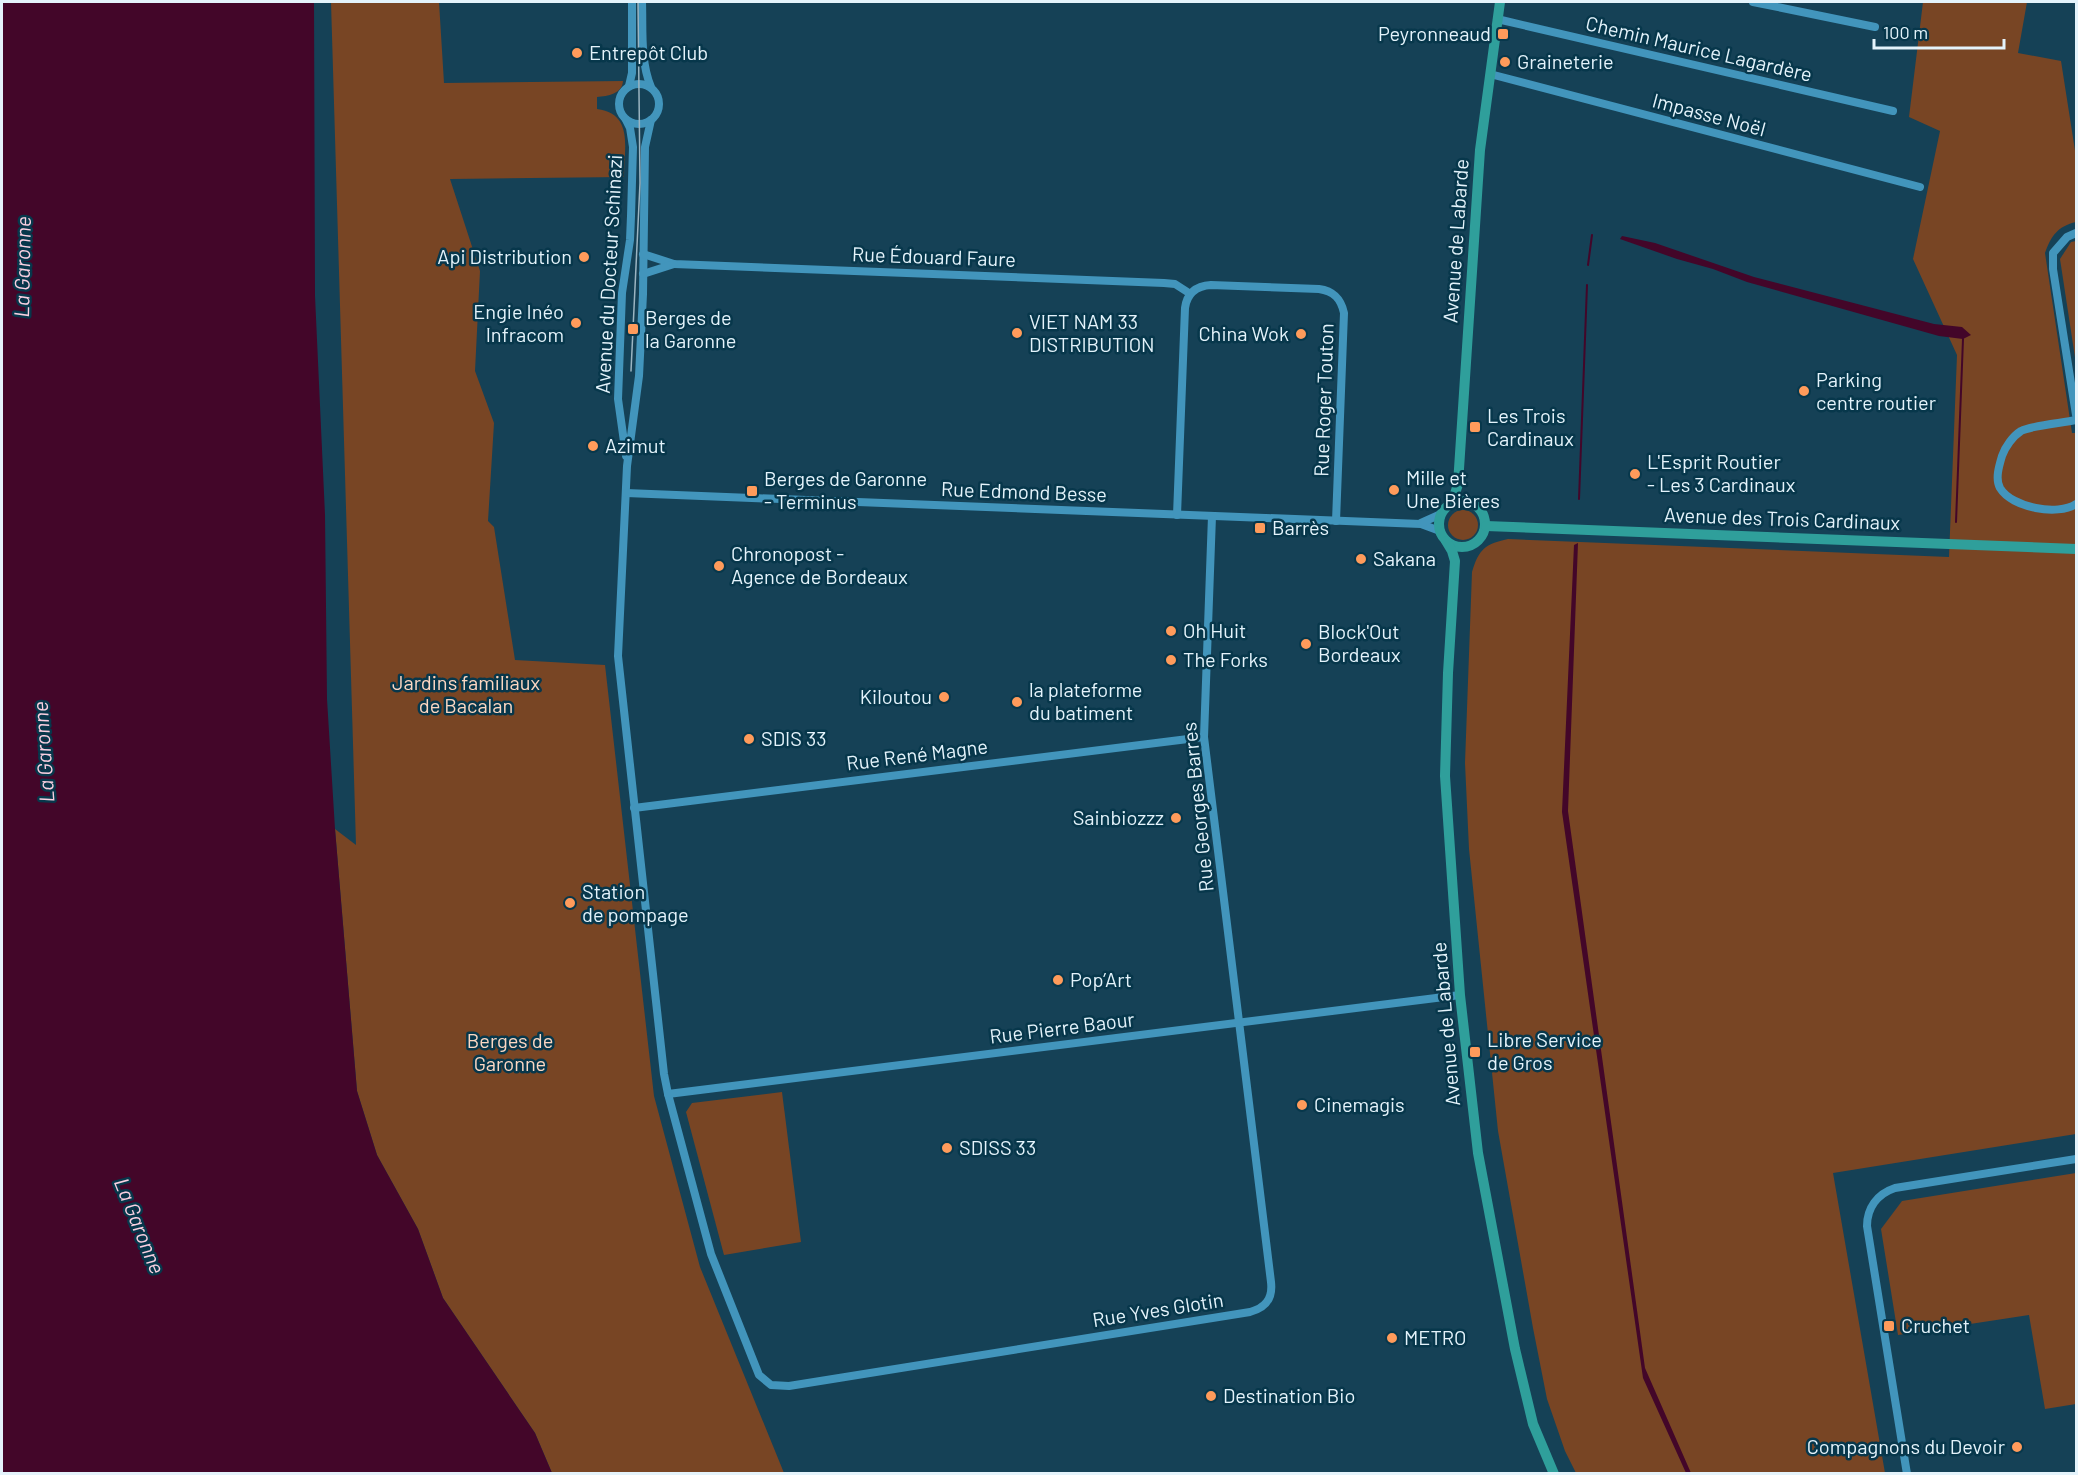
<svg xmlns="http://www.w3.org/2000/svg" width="2078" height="1475" font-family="Barlow,sans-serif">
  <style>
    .green { fill: #784524 }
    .water { fill: #430629 }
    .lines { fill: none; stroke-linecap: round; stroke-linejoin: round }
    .stream { stroke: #430629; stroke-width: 2 }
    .minor { stroke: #4295bc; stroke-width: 8 }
    .major { stroke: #2f9f9b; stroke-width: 10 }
    .tram { stroke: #9cb5c2; stroke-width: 1.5 }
    .poi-dot { fill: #ff9b5b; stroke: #07374b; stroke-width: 2 }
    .labels { text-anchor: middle; stroke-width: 5; stroke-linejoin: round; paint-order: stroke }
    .poi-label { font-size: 20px; fill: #e4f3fb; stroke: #07374b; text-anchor: start }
    .street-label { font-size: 20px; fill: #e4f3fb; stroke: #07374b }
    .park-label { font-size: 20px; fill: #fdd8c3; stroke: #07374b }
    .water-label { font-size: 21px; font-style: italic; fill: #fad0e1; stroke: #07374b }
  </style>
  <rect width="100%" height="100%" fill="#154156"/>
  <g class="green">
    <path d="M331 2H439L444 83 623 81C622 94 608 96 597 97V109C634 114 624 148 624 177L450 179 480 271 475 371 494 423 488 521 494 527 515 660 605 665 654 1096 700 1267 784 1473H552L535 1433 443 1298 418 1229 377 1155 357 1091 335 829 356 845Z"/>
    <path d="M1923 2H2027L2018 53 2061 61 2076 157V222C2058 226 2051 236 2045 253L2072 433H2076V1134L1833 1173 1885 1473H1576L1565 1451 1547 1399 1533 1328 1498 1131 1469 849 1465 763 1472 572C1479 549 1485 544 1508 539L1949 557 1957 355 1913 259 1940 131 1909 117Z"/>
    <path d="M2076 241V364L2060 259 2071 242Z"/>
    <circle cx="1463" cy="525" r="15"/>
    <path d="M782 1092 801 1242 724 1255 686 1112 692 1103Z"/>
    <path d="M2076 1173V1404L2045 1409 2029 1315 1898 1335 1881 1229 1902 1201Z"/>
  </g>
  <g class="water">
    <path d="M2 2H314L315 296 325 515 327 699 335 829 357 1091 377 1155 418 1229 443 1298 535 1433 552 1473H2Z"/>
    <path d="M1622 236 1655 243 1754 277 1934 324 1962 327 1971 335 1963 339 1939 336 1747 282 1713 269 1677 259 1620 239Z"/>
    <path d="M1578 543 1568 811 1645 1368 1691 1473H1686L1643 1378 1562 812 1574 545Z"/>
  </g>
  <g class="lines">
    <g class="stream">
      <path d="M1588 265 1592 235"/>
      <path d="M1579 499 1587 285"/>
      <path d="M1956 522 1963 339"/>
    </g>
    <g class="minor">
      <path d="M642 2C643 29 640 61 651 87"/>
      <path d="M1753 2 1875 27"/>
      <path d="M1497 19 1893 111"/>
      <path d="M1490 74 1920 187"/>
      <circle cx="639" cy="104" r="20"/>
      <path d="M629 86 632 73V2"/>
      <path d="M651 120 645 147 643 294 639 376 627 466 618 656 664 1074 668 1094 711 1254 759 1375 771 1385 789 1386 1250 1312C1265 1308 1273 1299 1271 1282L1204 737 1212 516"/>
      <path d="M2076 233 2067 237 2053 253V269L2076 415"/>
      <path d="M643 254 674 264 1164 283 1175 284 1189 293"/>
      <path d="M643 274 674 264"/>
      <path d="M2076 420C2063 423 2033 425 2021 431 2013 436 2005 447 2002 456 1999 466 1995 479 2000 488 2012 508 2058 516 2076 504"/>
      <path d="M626 456 618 399 622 293 630 240 631 216 633 147 630 128 626 120"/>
      <path d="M626 493 1421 524 1440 531"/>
      <path d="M1177 515 1185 308C1187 293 1196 286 1211 285L1319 289C1334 291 1341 299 1344 313L1336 521"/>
      <path d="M1421 523 1441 514"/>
      <path d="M634 808 1204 737"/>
      <path d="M668 1094 1460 995"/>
      <path d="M1907 1474 1867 1226C1867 1208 1877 1194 1895 1188L2076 1159"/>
    </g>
    <g class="major">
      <circle cx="1462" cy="524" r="23"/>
      <path d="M1449 505 1454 497 1458 484 1480 150 1500 2"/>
      <path d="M1486 526 2076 549"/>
      <path d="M1446 541 1452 551 1455 561 1448 673 1445 776 1460 995 1478 1153 1515 1349 1533 1424 1554 1474"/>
    </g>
    <path class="tram" d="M631 371 640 183 638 2"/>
  </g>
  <g class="poi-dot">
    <rect x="1497" y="28" width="12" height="12" rx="3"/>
    <circle cx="577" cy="53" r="6"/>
    <circle cx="1505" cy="62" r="6"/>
    <circle cx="584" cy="257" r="6"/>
    <circle cx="576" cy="323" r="6"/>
    <rect x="627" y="323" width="12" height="12" rx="3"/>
    <circle cx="1017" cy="333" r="6"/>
    <circle cx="1301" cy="334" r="6"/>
    <circle cx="1804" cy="391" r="6"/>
    <rect x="1469" y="421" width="12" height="12" rx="3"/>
    <circle cx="593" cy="446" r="6"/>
    <circle cx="1635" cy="474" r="6"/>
    <circle cx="1394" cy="490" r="6"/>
    <rect x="746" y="485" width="12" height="12" rx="3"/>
    <rect x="1254" y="522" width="12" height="12" rx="3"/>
    <circle cx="1361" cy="559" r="6"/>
    <circle cx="719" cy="566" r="6"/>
    <circle cx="1171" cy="631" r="6"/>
    <circle cx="1306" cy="644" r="6"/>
    <circle cx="1171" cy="660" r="6"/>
    <circle cx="944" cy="697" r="6"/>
    <circle cx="1017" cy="702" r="6"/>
    <circle cx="749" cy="739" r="6"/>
    <circle cx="1176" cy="818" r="6"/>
    <circle cx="570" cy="903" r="6"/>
    <circle cx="1058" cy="980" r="6"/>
    <rect x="1469" y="1046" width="12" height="12" rx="3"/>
    <circle cx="1302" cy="1105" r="6"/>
    <circle cx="947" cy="1148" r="6"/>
    <rect x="1883" y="1320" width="12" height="12" rx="3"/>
    <circle cx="1392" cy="1338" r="6"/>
    <circle cx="1211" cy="1396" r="6"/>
    <circle cx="2017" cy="1447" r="6"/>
  </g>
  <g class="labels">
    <g class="poi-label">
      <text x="1491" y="41" text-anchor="end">Peyronneaud</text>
      <text x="589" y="60">Entrepôt Club</text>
      <text x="1517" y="69">Graineterie</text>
      <text x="572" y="264" text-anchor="end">Api Distribution</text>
      <text x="564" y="319" text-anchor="end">Engie Inéo<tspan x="564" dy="23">Infracom</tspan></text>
      <text x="645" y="325">Berges de<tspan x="645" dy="23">la Garonne</tspan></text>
      <text x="1029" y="329">VIET NAM 33<tspan x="1029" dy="23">DISTRIBUTION</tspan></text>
      <text x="1289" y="341" text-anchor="end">China Wok</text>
      <text x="1816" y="387">Parking<tspan x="1816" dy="23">centre routier</tspan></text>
      <text x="1487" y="423">Les Trois<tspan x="1487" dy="23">Cardinaux</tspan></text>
      <text x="605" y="453">Azimut</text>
      <text x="1647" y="469">L'Esprit Routier<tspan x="1647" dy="23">- Les 3 Cardinaux</tspan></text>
      <text x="1406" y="485">Mille et<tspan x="1406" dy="23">Une Bières</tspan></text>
      <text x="764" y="486">Berges de Garonne<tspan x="764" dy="23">- Terminus</tspan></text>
      <text x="1272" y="535">Barrès</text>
      <text x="731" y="561">Chronopost -<tspan x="731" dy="23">Agence de Bordeaux</tspan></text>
      <text x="1373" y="566">Sakana</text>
      <text x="1183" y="638">Oh Huit</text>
      <text x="1318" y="639">Block'Out<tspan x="1318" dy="23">Bordeaux</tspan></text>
      <text x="1183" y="667">The Forks</text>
      <text x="1029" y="697">la plateforme<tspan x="1029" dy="23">du batiment</tspan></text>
      <text x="932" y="704" text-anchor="end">Kiloutou</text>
      <text x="761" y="746">SDIS 33</text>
      <text x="1164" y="825" text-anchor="end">Sainbiozzz</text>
      <text x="582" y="899">Station<tspan x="582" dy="23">de pompage</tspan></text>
      <text x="1070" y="987">Pop’Art</text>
      <text x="1487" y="1047">Libre Service<tspan x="1487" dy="23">de Gros</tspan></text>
      <text x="1314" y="1112">Cinemagis</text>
      <text x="959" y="1155">SDISS 33</text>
      <text x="1901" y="1333">Cruchet</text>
      <text x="1404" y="1345">METRO</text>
      <text x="1223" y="1403">Destination Bio</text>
      <text x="2005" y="1454" text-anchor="end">Compagnons du Devoir</text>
    </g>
    <g class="street-label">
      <text transform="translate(1699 49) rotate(13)" y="7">Chemin Maurice Lagardère</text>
      <text transform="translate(1709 115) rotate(15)" y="7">Impasse Noël</text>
      <text transform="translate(1456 241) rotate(-86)" y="7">Avenue de Labarde</text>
      <text transform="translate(934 257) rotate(2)" y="7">Rue Édouard Faure</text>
      <text transform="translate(609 274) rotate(-87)" y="7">Avenue du Docteur Schinazi</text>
      <text transform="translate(1324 400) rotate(-88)" y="7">Rue Roger Touton</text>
      <text transform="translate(1024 492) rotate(2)" y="7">Rue Edmond Besse</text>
      <text transform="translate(1782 519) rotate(2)" y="7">Avenue des Trois Cardinaux</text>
      <text transform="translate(917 755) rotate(-7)" y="7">Rue René Magne</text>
      <text transform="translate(1198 807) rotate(-96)" y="7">Rue Georges Barres</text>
      <text transform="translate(1446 1024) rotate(-95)" y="7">Avenue de Labarde</text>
      <text transform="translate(1062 1028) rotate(-7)" y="7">Rue Pierre Baour</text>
      <text transform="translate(1158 1310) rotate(-9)" y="7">Rue Yves Glotin</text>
    </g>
    <g class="park-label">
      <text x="466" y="690">Jardins familiaux<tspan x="466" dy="23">de Bacalan</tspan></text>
      <text x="510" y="1048">Berges de<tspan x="510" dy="23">Garonne</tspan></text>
    </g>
    <g class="water-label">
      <text transform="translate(23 267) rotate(-89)" y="7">La Garonne</text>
      <text transform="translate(44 752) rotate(-94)" y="7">La Garonne</text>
      <text transform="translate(139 1226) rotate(68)" y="7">La Garonne</text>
    </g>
  </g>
  <rect width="2078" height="1475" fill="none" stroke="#e4f3fb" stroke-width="6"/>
  <path d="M1874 39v9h130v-9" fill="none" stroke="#e4f3fb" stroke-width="3"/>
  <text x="1883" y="39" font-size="18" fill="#e4f3fb" stroke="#07374b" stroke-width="4.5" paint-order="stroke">100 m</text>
</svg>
